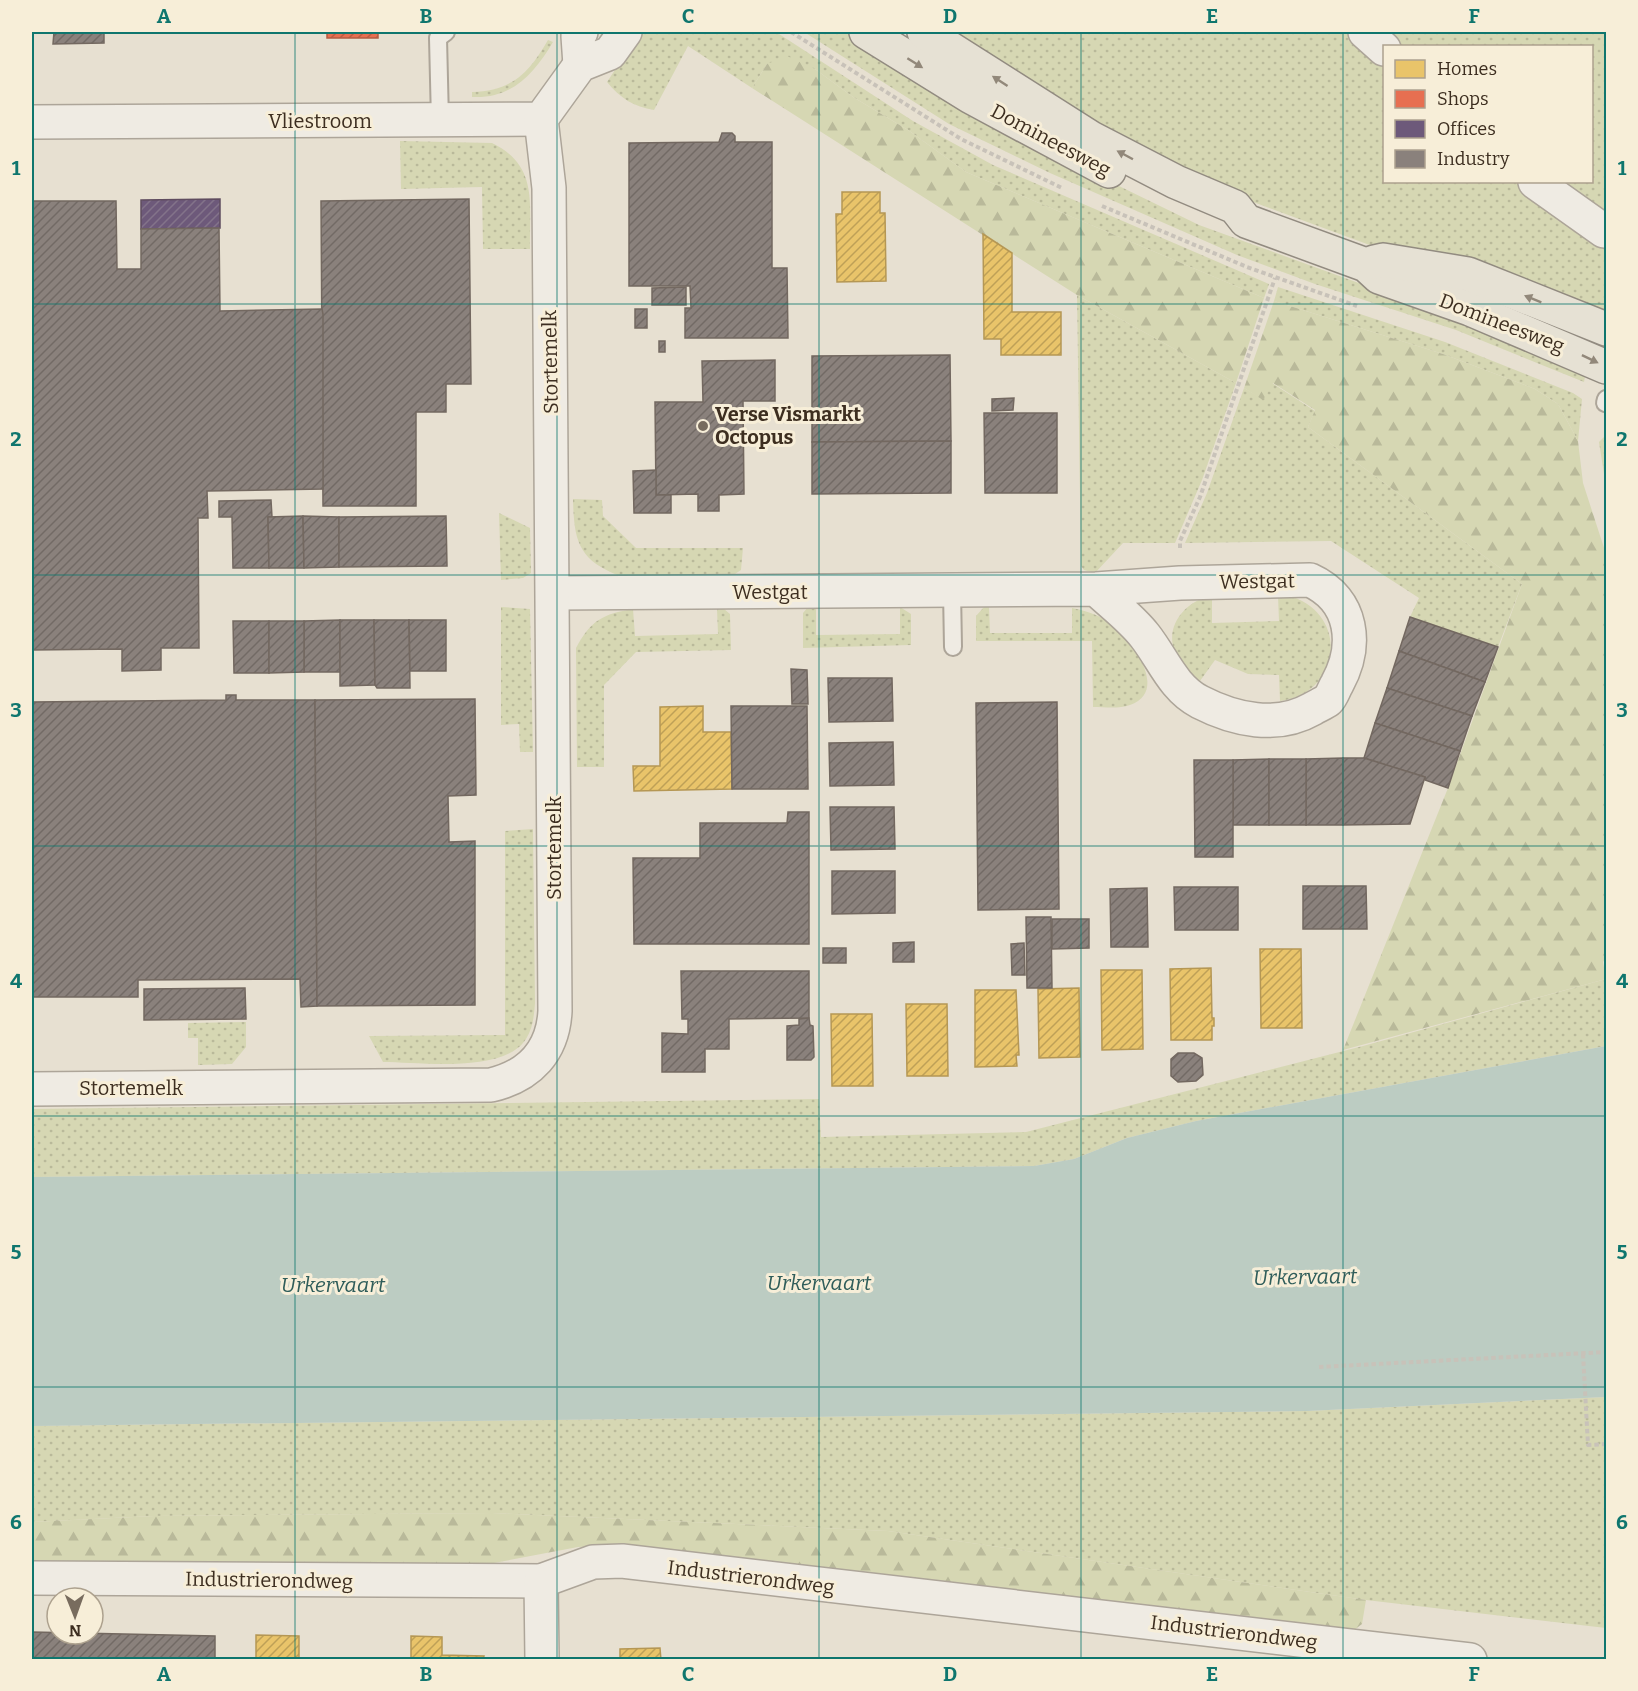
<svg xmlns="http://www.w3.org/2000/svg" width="1638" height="1691" font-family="Bitter,serif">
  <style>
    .grass { fill: url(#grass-dots) }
    .forest { fill: url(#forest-firs) }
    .water { fill: #bcccc2 }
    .homes { fill: url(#homes-hatch); stroke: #b59754; stroke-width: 1.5 }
    .shops { fill: url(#shops-hatch); stroke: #b45c42; stroke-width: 1.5 }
    .offices { fill: url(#offices-hatch); stroke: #5f4c5f; stroke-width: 1.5 }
    .industry { fill: url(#industry-hatch); stroke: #736860; stroke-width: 1.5 }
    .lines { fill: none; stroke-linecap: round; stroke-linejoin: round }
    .lane-casing { stroke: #ada599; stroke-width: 20 }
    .street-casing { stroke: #ada599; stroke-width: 36 }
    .primary-casing { stroke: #928b80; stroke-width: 36 }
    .path { stroke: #c8c2b9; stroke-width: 4; stroke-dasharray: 4.5 3; stroke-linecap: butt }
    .lane { stroke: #efebe3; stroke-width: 16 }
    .street { stroke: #efebe3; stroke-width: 33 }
    .primary { stroke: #e6e1d4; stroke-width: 33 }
    .oneway { fill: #92887a }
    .grid { fill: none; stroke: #0f766e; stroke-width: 1.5; stroke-opacity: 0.55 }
    .poi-dot { fill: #786c5e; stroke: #f7eed8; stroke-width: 2 }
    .labels { text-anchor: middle; stroke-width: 6; stroke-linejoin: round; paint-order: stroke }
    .street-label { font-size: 20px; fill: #3d2e20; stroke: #f7eed8 }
    .poi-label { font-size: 20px; font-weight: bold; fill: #3d2e20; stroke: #f7eed8; text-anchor: start }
    .water-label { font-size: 21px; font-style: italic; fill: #2f5d5a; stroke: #f7eed8 }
    .neatline { fill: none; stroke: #0f766e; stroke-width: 2 }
    .grid-label { font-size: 20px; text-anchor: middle; font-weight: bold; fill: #0f766e }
  </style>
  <defs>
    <pattern id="grass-dots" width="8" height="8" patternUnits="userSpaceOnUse" patternTransform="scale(1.5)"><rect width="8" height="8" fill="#d6d7b3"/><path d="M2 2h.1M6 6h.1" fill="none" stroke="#b9b99a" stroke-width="1.8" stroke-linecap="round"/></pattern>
    <pattern id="forest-firs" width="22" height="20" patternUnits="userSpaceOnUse" patternTransform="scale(1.5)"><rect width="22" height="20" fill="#d6d7b3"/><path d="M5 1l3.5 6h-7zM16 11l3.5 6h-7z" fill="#b9b99a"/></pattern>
    <pattern id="homes-hatch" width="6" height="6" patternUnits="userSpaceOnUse" patternTransform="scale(1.5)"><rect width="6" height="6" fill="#e9c46a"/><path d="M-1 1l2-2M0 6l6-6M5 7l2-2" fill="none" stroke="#bea057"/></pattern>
    <pattern id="shops-hatch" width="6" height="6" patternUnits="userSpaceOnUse" patternTransform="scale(1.5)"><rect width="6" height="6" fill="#e76f51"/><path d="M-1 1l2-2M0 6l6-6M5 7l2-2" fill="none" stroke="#bc5c43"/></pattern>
    <pattern id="offices-hatch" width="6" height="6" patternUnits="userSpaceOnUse" patternTransform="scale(1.5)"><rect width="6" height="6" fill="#6d597a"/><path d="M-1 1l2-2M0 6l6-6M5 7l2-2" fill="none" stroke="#83738a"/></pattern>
    <pattern id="industry-hatch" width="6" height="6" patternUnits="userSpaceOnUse" patternTransform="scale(1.5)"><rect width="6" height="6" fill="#8a817c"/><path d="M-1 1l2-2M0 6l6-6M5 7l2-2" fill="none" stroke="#726a65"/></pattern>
  </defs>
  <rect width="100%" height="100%" fill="#e7e0d1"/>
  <g class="grass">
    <path d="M640 32H776L913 121 993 165 1269 284 1264 298 966 172 908 130 853 97 815 69 767 64 752 88 688 46 654 110C634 107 620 98 607 82Z"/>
    <path d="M804 32H849L932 84 1082 168 1199 225 1587 366 1584 382 1456 330 1315 284 1237 255 1050 173 949 124Z"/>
    <path d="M945 32H1347L1384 65V182H1516L1606 250V310L1603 311 1394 254 1175 173Z"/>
    <path d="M1380 32H1606V220L1549 182H1592V46H1396Z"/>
    <path d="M548 40 553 42C534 74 512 99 472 97V92C512 91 529 73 548 40Z"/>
    <path d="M400 141 492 143C539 166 529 204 530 249H483L482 187 401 189Z"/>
    <path d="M1278 287 1445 342 1573 393 1582 399 1578 441 1558 404 1535 389 1443 354 1274 301Z"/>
    <path d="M1077 295 1236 383 1202 480 1175 543H1123L1095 573 1084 570 1081 566Z"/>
    <path d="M1272 383 1315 411 1308 427 1522 584 1498 647 1410 617 1419 598 1331 541 1185 543 1207 493 1244 388 1263 399Z"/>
    <path d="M1606 435V487L1599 442Z"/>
    <path d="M573 499 602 500 603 516 636 548H743L741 570 735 574 620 576C578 560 574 541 573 499Z"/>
    <path d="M499 513 530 528 531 573 523 578 501 580Z"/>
    <path d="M1287 595C1350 612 1343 693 1280 701L1279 675 1248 674 1215 660 1200 681C1191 674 1180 664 1175 652 1164 626 1186 600 1212 596V623L1279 621 1278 596Z"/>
    <path d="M501 607 530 609 533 752H520L519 724 501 725Z"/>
    <path d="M808 607 816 608V635L900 634V607L911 614V645L803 648V613Z"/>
    <path d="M984 607H989L990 633H1072V608C1088 611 1102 616 1114 626 1133 642 1169 691 1130 705 1119 709 1105 707 1093 707L1092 641H976V616Z"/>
    <path d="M633 609 635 636 718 634 717 609H724L730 614 731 650 636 652 604 685V767H577L576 648C591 620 603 614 633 609Z"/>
    <path d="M533 829 535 1003C534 1016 533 1028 526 1039 504 1074 419 1062 383 1062L369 1036 505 1035V831Z"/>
    <path d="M1606 979V1046L1196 1121 1127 1138 1074 1159 1034 1166 32 1177V1109L819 1099 821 1137 1026 1132 1363 1046Z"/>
    <path d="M246 1022V1047L232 1064 198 1065V1038H188V1023Z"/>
    <path d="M1606 1397V1628L1366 1600 888 1531 492 1513 154 1516 32 1522V1426L1307 1411Z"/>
  </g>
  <g class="forest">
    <path d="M787 56 815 69 853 97 908 130 966 172 1264 298 1236 383 1077 295 752 88 767 64Z"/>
    <path d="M1274 301 1443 354 1535 389 1558 404 1578 441 1583 483 1606 554V958L1603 962 1606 979 1343 1050 1448 788 1522 584 1308 427 1315 410 1273 383 1263 400 1244 388Z"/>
    <path d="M492 1513 888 1531 1366 1600 1362 1624 1354 1630 617 1545 578 1547 478 1566 32 1562V1522L154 1516Z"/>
  </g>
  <path class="water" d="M1606 1046V1397L1307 1411 32 1426V1177L1034 1166 1074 1159 1127 1138 1196 1121Z"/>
  <g class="homes">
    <path d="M842 192H880V213H885L886 281 837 282 836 214H842Z"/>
    <path d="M983 234 1012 253V312H1061V355H1001V339H984Z"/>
    <path d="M703 706V732H731L732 789 634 791 633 766H660V707Z"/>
    <path d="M1260 949H1301L1302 1028H1261Z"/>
    <path d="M1211 968 1212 1018H1214V1026H1212V1040H1171L1170 969Z"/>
    <path d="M1101 970H1142L1143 1049 1102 1050Z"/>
    <path d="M1079 988 1080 1057 1039 1058 1038 989Z"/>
    <path d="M975 990H1016L1019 1055H1016L1017 1066 975 1067Z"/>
    <path d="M906 1004H947L948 1076H907Z"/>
    <path d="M831 1014H872L873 1086H832Z"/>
    <path d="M256 1635 299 1636V1660H256Z"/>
    <path d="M411 1636 442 1637V1655L484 1656 483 1660H411Z"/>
    <path d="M660 1648 661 1660H620V1649Z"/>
  </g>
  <rect class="shops" x="327" y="32" width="51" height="6"/>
  <path class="offices" d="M220 199V228L141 229V200Z"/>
  <g class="industry">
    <path d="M54 32H104V43L53 44Z"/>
    <path d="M722 133H732L735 136V142H772V268H787L788 338H685V308H691L690 286H629V143L719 142Z"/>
    <path d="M469 199 471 384H446V412H416V506H323L321 201Z"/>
    <path d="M32 201H116L117 269H141V229L219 228 220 311 322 309 323 314V489L207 491 208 518H198L199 648H161V670L122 671V649L32 650Z"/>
    <path d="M686 287V305H652V288Z"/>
    <rect x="635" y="309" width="12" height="19"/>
    <rect x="659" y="341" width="6" height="11"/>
    <path d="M950 355 951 441 812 442V356Z"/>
    <path d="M775 360V401H743L744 494 719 495V511H698V494L656 495 655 402H703L702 361Z"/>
    <path d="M1014 398 1013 410 992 411V399Z"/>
    <path d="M984 413H1057V493H985Z"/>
    <path d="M951 441V493L812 494V442Z"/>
    <path d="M656 470V495H671V513H634L633 471Z"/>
    <path d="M271 500 272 517H268L269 568H233L232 517H219V501Z"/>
    <path d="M303 516 304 568H269L268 517Z"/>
    <path d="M303 516 339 517V567L304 568Z"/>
    <path d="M446 516 447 566 339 567V517Z"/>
    <path d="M1410 617 1498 647 1485 682 1399 651Z"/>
    <path d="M340 620V672H304V621Z"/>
    <path d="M340 620H374L375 685 340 686Z"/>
    <path d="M374 620H409L410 688H377L375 685Z"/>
    <path d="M409 620H446V671H410Z"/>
    <path d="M233 621H269V673H234Z"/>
    <path d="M269 621H304V672L269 673Z"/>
    <path d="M1399 651 1485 682 1472 716 1387 688Z"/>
    <path d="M791 669 807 670 808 704H792Z"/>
    <path d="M828 678H892L893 721 829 722Z"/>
    <path d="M1387 688 1472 716 1460 751 1375 723Z"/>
    <path d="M226 695H236V700H315L317 1006 301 1007 300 979 138 980V997H32V702L226 700Z"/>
    <path d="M475 699 476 795 448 796 449 842 475 841V1005L317 1006 315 700Z"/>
    <path d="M1057 702 1059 909 978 910 976 703Z"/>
    <path d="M731 706H807L808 789H732Z"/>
    <path d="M1375 723 1460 751 1448 788 1425 780V777L1364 758Z"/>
    <path d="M893 742 894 785 830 786 829 743Z"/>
    <path d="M1343 758V825H1306V759Z"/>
    <path d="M1343 758H1364L1425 777 1410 824 1343 825Z"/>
    <path d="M1269 759V825H1233V760Z"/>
    <rect x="1269" y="759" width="37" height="66"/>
    <path d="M1194 760H1233V857H1195Z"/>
    <path d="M830 807H894L895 849 831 850Z"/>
    <path d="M788 812H809V944H634L633 858H700V823H787Z"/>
    <path d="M832 871H895V913L832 914Z"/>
    <path d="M1303 886H1366L1367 929H1303Z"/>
    <path d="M1174 887H1238V930H1175Z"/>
    <path d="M1147 888 1148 947H1111L1110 889Z"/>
    <path d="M1026 917H1051L1052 988H1027Z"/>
    <path d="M1052 919H1089V948L1052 949Z"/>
    <path d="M914 942V962H893V943Z"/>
    <path d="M1024 943 1025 975H1012L1011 944Z"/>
    <rect x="823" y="948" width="23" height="15"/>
    <path d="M681 971H809V1018L729 1019V1049H705V1072H662V1033L688 1034V1019H682Z"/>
    <path d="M245 988 246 1019 144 1020V989Z"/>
    <path d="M809 1018 810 1025 813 1026 814 1057 811 1060H787V1026L799 1025V1019Z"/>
    <path d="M1178 1053H1194L1202 1058 1203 1075 1196 1081 1178 1082 1171 1076V1059Z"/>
    <path d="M32 1632 215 1636V1660H32Z"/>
  </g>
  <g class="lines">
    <defs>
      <g id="lane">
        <path d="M440 121 438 38 446 32"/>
        <path d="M1605 403 1606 399"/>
        <path d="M952 591 953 647"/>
      </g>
      <g id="street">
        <path d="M1365 32 1384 49"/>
        <path d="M580 65 578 36 581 32"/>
        <path d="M32 122 541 119 580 65 610 53 625 32"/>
        <path d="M1535 182 1604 231"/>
        <path d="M553 593 1096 589 1180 583 1310 580C1354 600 1358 646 1337 684 1334 689 1332 696 1328 700 1324 703 1317 706 1312 709 1277 729 1235 720 1200 702 1173 688 1163 659 1145 636 1132 619 1112 604 1096 589"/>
        <path d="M32 1089 491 1085C530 1076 553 1051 555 1011L549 188 541 119"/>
        <path d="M32 1578 541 1581 593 1562 622 1561 1470 1660"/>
        <path d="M541 1581 542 1660"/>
      </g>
      <g id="primary">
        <path d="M866 32 971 97 1109 171"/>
        <path d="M924 32 1091 138 1176 182 1235 207 1246 221 1366 265 1379 277 1470 309 1606 367"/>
        <path d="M1374 262 1383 260 1468 274 1606 329"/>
      </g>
    </defs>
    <use href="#lane" class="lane-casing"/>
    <use href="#street" class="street-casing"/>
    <use href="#primary" class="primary-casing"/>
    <g class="path">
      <path d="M791 32 961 139 1062 188"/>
      <path d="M1102 206 1247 267 1357 306"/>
      <path d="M1180 548V541L1200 497 1275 278"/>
      <path d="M1583 1354 1588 1445 1606 1444"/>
      <path d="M1319 1367 1606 1352"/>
    </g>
    <use href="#lane" class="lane"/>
    <use href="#street" class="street"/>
    <use href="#primary" class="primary"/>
  </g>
  <defs><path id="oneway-solid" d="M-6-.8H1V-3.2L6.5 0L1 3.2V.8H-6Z" transform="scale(1.5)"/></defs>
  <g class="oneway">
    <use href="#oneway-solid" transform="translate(915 63) rotate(32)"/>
    <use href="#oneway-solid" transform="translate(1000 81) rotate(-147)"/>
    <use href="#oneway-solid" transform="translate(1125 155) rotate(-152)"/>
    <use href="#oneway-solid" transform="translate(1533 299) rotate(-158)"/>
    <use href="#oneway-solid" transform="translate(1590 359) rotate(26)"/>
  </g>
  <path class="grid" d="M295 32V1660M557 32V1660M819 32V1660M1081 32V1660M1343 32V1660M32 304H1606M32 575H1606M32 846H1606M32 1116H1606M32 1387H1606"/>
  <circle class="poi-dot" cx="703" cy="426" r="6"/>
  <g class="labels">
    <g class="street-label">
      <text x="320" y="128">Vliestroom</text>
      <text transform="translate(1051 140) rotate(28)" y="7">Domineesweg</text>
      <text transform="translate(1502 323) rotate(21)" y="7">Domineesweg</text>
      <text transform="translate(550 362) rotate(-91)" y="7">Stortemelk</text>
      <text transform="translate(1257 581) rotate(-1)" y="7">Westgat</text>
      <text x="770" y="599">Westgat</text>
      <text transform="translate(554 848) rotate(-90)" y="7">Stortemelk</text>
      <text x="131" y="1095">Stortemelk</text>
      <text transform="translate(751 1577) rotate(7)" y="7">Industrierondweg</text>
      <text transform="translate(269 1580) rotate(1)" y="7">Industrierondweg</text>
      <text transform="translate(1234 1632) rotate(7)" y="7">Industrierondweg</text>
    </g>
    <g class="poi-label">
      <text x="715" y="421">Verse Vismarkt<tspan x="715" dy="23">Octopus</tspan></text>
    </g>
    <g class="water-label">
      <text transform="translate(1305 1277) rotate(-1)" y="7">Urkervaart</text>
      <text x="819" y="1290">Urkervaart</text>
      <text x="333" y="1292">Urkervaart</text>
    </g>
  </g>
  <rect width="1638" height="1691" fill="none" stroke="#f7eed8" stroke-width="66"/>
  <rect x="1383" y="45" width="210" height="138" fill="#f7eed8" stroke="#ada18e" stroke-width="1.5"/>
  <rect x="1395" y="60" width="30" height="18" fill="#e9c46a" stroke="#ada18e" stroke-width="1.5"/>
  <text x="1437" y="75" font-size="18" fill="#3d2e20">Homes</text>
  <rect x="1395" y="90" width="30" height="18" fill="#e76f51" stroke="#ada18e" stroke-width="1.5"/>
  <text x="1437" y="105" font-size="18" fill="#3d2e20">Shops</text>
  <rect x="1395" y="120" width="30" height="18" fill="#6d597a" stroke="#ada18e" stroke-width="1.5"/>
  <text x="1437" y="135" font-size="18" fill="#3d2e20">Offices</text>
  <rect x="1395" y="150" width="30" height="18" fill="#8a817c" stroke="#ada18e" stroke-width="1.5"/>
  <text x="1437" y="165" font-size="18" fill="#3d2e20">Industry</text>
  <g transform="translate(75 1616) rotate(179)"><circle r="28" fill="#f7eed8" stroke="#ada18e" stroke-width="1.5"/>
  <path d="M0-4.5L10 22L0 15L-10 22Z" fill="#786c5e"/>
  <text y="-9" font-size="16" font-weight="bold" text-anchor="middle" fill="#3d2e20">N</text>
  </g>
  <rect x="33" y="33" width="1572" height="1625" class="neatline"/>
  <g class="grid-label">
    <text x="164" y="23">A</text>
    <text x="426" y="23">B</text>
    <text x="688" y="23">C</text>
    <text x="950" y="23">D</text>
    <text x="1212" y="23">E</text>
    <text x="1474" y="23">F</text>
    <text x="16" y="175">1</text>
    <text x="1622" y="175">1</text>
    <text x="16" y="446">2</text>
    <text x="1622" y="446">2</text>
    <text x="16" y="717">3</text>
    <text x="1622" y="717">3</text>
    <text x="16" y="988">4</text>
    <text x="1622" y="988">4</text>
    <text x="16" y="1259">5</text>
    <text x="1622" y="1259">5</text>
    <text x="16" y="1529">6</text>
    <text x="1622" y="1529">6</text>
    <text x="164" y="1681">A</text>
    <text x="426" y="1681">B</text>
    <text x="688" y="1681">C</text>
    <text x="950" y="1681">D</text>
    <text x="1212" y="1681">E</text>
    <text x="1474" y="1681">F</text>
  </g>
</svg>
